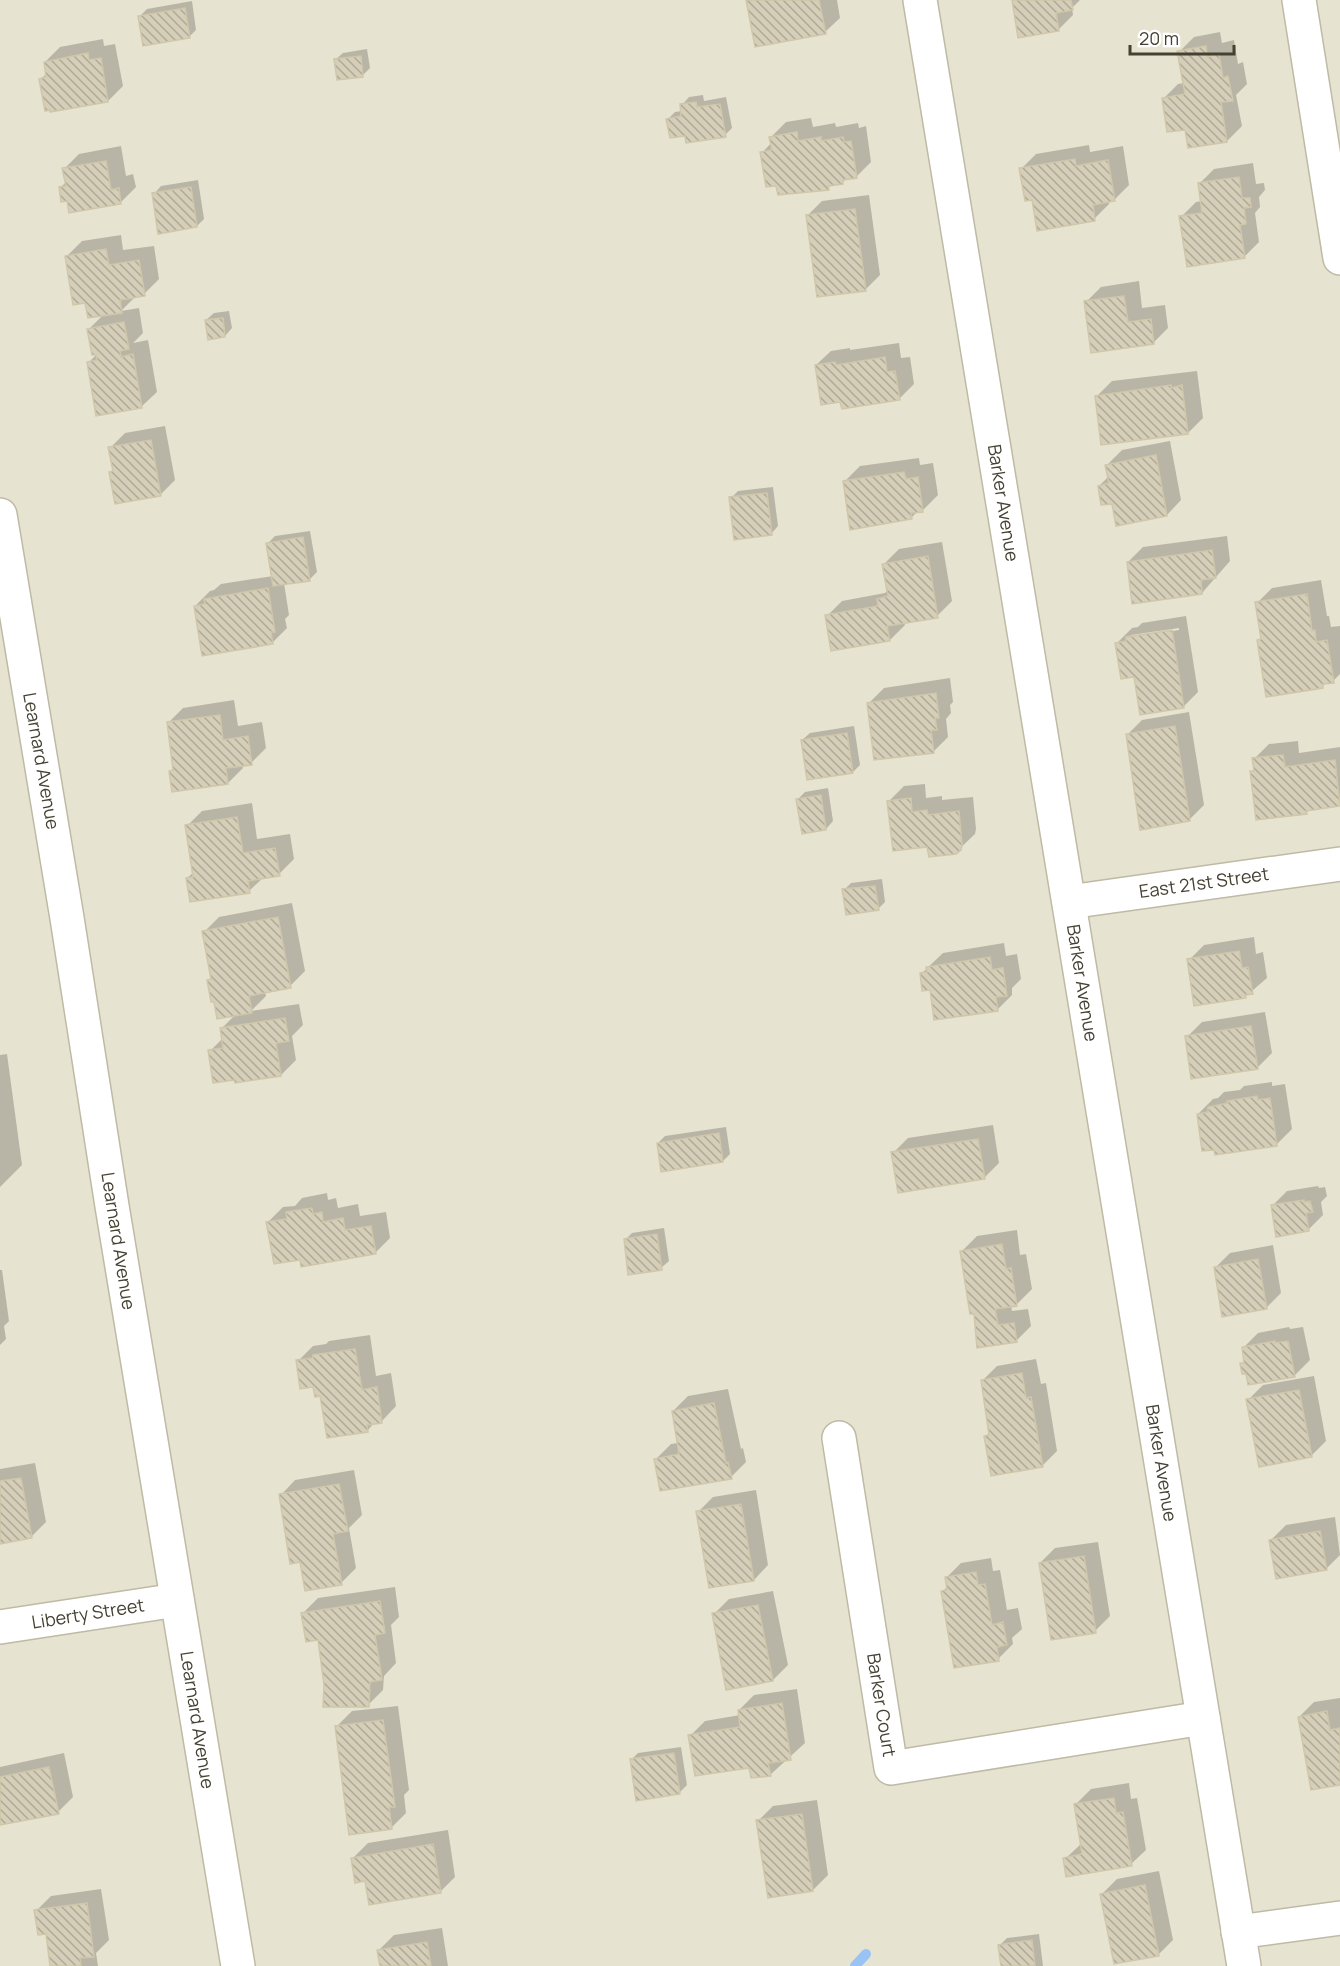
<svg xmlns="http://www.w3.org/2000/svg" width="1340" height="1966" font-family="Manrope,sans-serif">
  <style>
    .residential { fill: #e7e3d1 }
    .shadow { fill: #0003; fill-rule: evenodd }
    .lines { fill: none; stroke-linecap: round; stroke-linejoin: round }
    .stream { stroke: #9ac3f5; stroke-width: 10 }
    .building { fill: url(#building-back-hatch); stroke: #d0c7aa; stroke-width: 1.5 }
    .minor-casing { stroke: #bfbaa5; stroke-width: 36 }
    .tertiary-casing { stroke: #bfbaa5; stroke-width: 36 }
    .minor { stroke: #fff; stroke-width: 33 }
    .tertiary { stroke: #fff; stroke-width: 33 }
    .labels { text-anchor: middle; stroke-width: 4.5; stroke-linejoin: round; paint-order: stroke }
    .street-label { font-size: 18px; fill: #454133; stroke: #fff }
  </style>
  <defs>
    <pattern id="building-back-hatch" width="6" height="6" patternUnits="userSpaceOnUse" patternTransform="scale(1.5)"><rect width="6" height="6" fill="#d5ceb8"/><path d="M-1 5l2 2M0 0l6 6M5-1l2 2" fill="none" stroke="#afa996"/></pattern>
  </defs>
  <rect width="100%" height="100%" fill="#f3f0e3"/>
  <rect class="residential" x="0" y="0" width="1340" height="1966"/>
  <g class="shadow">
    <path d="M748 0H837L840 18 825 32Z"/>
    <path d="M1013 0H1080L1072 8 1073 15 1058 30Z"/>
    <path d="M192 1 196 30 189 37 140 16 147 9Z"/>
    <path d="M1220 32 1222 43 1234 40 1238 64 1243 62 1247 84 1236 95 1242 126 1227 141 1186 128 1163 99 1178 84 1184 83 1179 52 1194 37Z"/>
    <path d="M103 39 104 46 115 44 123 86 108 101 41 79 47 73 45 62 60 47Z"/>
    <path d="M367 49 370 68 363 75 335 60 343 53Z"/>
    <path d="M703 95 704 101 726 97 732 128 725 135 686 134 668 119 675 112 682 111V105L689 97Z"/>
    <path d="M811 118 813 127 835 123 836 127 858 123 859 128 866 126 871 162 856 177 832 184 828 188 778 184 762 153 772 142 771 137 786 122Z"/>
    <path d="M1089 145 1090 152 1123 146 1129 185 1114 200 1109 201V204L1094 219 1033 198 1021 169 1036 154Z"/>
    <path d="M121 146 126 176 133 174 136 187 121 202 68 199 60 188 66 182 64 169 79 154Z"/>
    <path d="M1253 163 1256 184 1264 183 1265 190 1259 197 1260 207 1255 213 1259 242 1244 257 1181 217 1196 202 1202 201 1199 184 1214 169Z"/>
    <path d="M198 180 204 219 197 226 154 194 161 186Z"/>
    <path d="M869 195 880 275 865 290 807 216 822 201Z"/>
    <path d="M121 235 123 250 154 246 159 279 144 294 136 296 121 311 139 308 143 333 133 343 148 340 157 392 142 406 89 362 98 353 89 329 104 314 86 302 67 256 82 241Z"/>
    <path d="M1139 281 1142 308 1165 305 1168 328 1153 343 1086 302 1101 287Z"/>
    <path d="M229 311 232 328 225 336 206 320 214 313Z"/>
    <path d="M899 343 901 358 910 357 914 384 899 399 841 401 816 365 831 351 850 348V350Z"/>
    <path d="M1197 371 1203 418 1188 433 1097 396 1112 381Z"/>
    <path d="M165 426 175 480 160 495 110 473 114 469 110 448 125 433Z"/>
    <path d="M1170 441 1181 500 1167 515 1113 502 1099 486 1109 476 1107 465 1122 450Z"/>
    <path d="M919 458 920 465 933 463 938 495 923 510 918 511 911 518 845 481 860 466Z"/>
    <path d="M773 487 778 526 771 534 731 498 738 491Z"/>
    <path d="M310 531 317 572 310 579 284 583 289 615 285 619 287 628 272 643 195 606 210 591 214 590 221 584 273 576 268 543 275 536Z"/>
    <path d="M1227 536 1230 561 1202 593 1128 562 1143 547Z"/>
    <path d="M942 542 952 601 937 616 904 622 905 625 890 640 827 616 842 601 885 593 888 590 884 564 899 549Z"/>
    <path d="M1321 580 1327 616H1329L1331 627 1340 626V674L1333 681 1327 682 1323 686 1259 640 1262 637 1257 603 1272 588Z"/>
    <path d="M1186 616 1198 692 1183 707 1135 675 1117 643 1132 628 1138 627 1142 623ZM1179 628V630L1131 638V635Z"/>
    <path d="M950 678 953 702 950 705 951 713 946 719 948 737 933 752 869 703 884 688Z"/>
    <path d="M234 700 238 726 262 722 266 748 251 763 242 765 243 768 228 783 171 771 174 768 168 723 183 708Z"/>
    <path d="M1189 712 1204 805 1189 820 1127 735 1142 720Z"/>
    <path d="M854 726 860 765 853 772 802 740 810 733Z"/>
    <path d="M1298 741 1299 753 1340 747V805L1310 809 1306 813 1252 772 1255 768 1254 759 1269 744Z"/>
    <path d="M925 784 926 798 942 796V800L973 797 976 829 975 834 955 853 929 846 889 801 904 786Z"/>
    <path d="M828 788 833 821 826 829 798 799 805 792Z"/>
    <path d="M252 803 257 839 290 834 294 859 279 874 264 877 249 891 187 878 194 872 187 826 202 811Z"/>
    <path d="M882 879 885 902 878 909 844 890 851 883Z"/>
    <path d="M292 903 305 971 290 986 265 991 266 996 251 1011 299 1004 303 1025 292 1036 296 1060 281 1075 210 1051 223 1038 221 1029 236 1014 209 980 213 977 204 932 219 917Z"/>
    <path d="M1254 937 1256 954 1263 952 1267 978 1245 997 1189 960 1204 945Z"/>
    <path d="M1004 943 1006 956 1017 954 1021 979 1012 988V995L997 1010 921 974 943 953Z"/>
    <path d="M1265 1012 1272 1053 1257 1068 1187 1037 1202 1022Z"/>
    <path d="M7 1054 22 1165 0 1187V1055Z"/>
    <path d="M1272 1082V1086L1285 1084 1292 1129 1277 1144 1216 1153 1198 1114 1213 1099 1218 1098 1224 1092 1240 1090 1244 1086Z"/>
    <path d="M993 1125 999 1163 984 1178 893 1153 908 1138Z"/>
    <path d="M726 1127 730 1154 723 1161 658 1143 665 1136Z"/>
    <path d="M1318 1186 1319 1188 1325 1187 1327 1196 1321 1202 1323 1215 1308 1230 1273 1205 1287 1191Z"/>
    <path d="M327 1193 328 1200 336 1198 338 1208 358 1204 360 1216 386 1212 390 1238 375 1253 301 1258 268 1222 283 1207 295 1206 302 1198Z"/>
    <path d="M664 1228 669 1261 661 1268 625 1240 632 1233Z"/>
    <path d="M1017 1230 1020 1255 1026 1254 1032 1289 1017 1304 1011 1305 1012 1311 1028 1309 1031 1326 1016 1341 975 1312 962 1251 977 1236Z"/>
    <path d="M1273 1245 1281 1293 1266 1308 1215 1268 1230 1253Z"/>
    <path d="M0 1270H2L9 1321 4 1326 6 1339 0 1345Z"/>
    <path d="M1289 1327 1290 1329 1303 1327 1310 1360 1295 1375 1247 1372 1242 1364 1245 1360 1243 1348 1258 1333Z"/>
    <path d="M370 1335 376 1376 391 1373 396 1406 382 1421 375 1422 367 1431 321 1394 298 1361 313 1346 326 1344 329 1341Z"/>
    <path d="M1036 1359 1041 1384 1046 1383 1057 1451 1042 1466 986 1436 990 1432 982 1381 997 1366Z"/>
    <path d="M1314 1376 1326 1441 1311 1456 1248 1400 1263 1385Z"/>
    <path d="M728 1389 741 1449 743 1448 746 1462 731 1477 656 1459 671 1444 679 1443 673 1411 688 1396Z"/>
    <path d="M35 1463 46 1522 31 1537 0 1542V1469Z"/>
    <path d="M354 1470 362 1515 349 1528 356 1568 341 1583 301 1560 281 1495 295 1480Z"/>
    <path d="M756 1490 768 1565 754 1580 698 1512 713 1497Z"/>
    <path d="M1335 1517 1340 1555 1326 1569 1271 1540 1286 1525Z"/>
    <path d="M1098 1542 1110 1616 1095 1631 1040 1563 1055 1548Z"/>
    <path d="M991 1558 993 1571 1000 1570 1007 1610 1018 1608 1022 1629 1012 1638 1013 1644 998 1659 942 1592 948 1586 946 1578 961 1563Z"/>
    <path d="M395 1587 399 1617 391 1625 396 1663 384 1676 383 1690 368 1705 303 1613 318 1598Z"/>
    <path d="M773 1591 788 1665 773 1680 714 1614 729 1599Z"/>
    <path d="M797 1689 805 1743 770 1775 690 1736 705 1721 740 1715 739 1710 754 1695Z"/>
    <path d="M1340 1698V1783L1299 1717 1314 1702Z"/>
    <path d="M398 1706 409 1790 404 1795 406 1813 391 1828 337 1726 352 1711Z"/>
    <path d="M681 1747 687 1785 679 1793 631 1760 638 1753Z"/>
    <path d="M64 1753 73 1797 58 1812 0 1824V1767Z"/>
    <path d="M1129 1783 1131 1799 1137 1798 1146 1850 1131 1864 1065 1859 1082 1843 1076 1804 1091 1789Z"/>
    <path d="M817 1800 828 1875 813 1890 758 1821 773 1806Z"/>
    <path d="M448 1830 455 1877 440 1892 353 1858 368 1843Z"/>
    <path d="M1159 1871 1173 1940 1158 1955 1102 1894 1117 1879Z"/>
    <path d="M101 1889 109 1940 96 1953 98 1966H52L47 1932 36 1911 51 1896Z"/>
    <path d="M442 1928 448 1966H381L379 1950 394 1935Z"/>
    <path d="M1039 1934 1043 1966H1003L1000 1945 1007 1938Z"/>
  </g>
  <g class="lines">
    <path class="stream" d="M855 1966 866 1954"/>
  </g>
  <g class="building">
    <path d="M746 0H819L826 34 755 47Z"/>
    <path d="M1012 0H1071L1073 10 1056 13 1059 31 1018 38Z"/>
    <path d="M185 8 190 38 143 46 138 16Z"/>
    <path d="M1206 46 1207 57 1219 54 1223 78 1228 76 1233 101 1221 102 1227 142 1188 148 1185 130 1167 132 1162 98 1185 94 1177 51Z"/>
    <path d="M88 53 89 60 101 58 108 102 50 112V110L45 111 39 79 46 77 44 62Z"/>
    <path d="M361 56 363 77 337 80 334 59Z"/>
    <path d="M696 102 697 107 720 104 726 137 686 143 685 136 670 138 666 119 681 116 680 104Z"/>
    <path d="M797 132 798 141 821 137V141L843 137 844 142 851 141 857 178 843 180V184L828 186 829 190 778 195 776 186 766 187 760 152 772 150 769 137Z"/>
    <path d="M1075 159 1076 166 1108 160 1115 201 1093 205 1095 221 1037 231 1032 200 1025 201 1019 168Z"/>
    <path d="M106 161 111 190 119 188 121 204 69 213 67 201 61 202 59 187 66 186 62 168Z"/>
    <path d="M1239 177 1242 198H1250L1251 207 1244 208 1246 224 1240 225 1245 258 1187 267 1179 216 1202 213 1198 183Z"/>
    <path d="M191 187 197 227 158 234 152 193Z"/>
    <path d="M855 209 866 291 817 297 806 215Z"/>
    <path d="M106 249 109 265 139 260 145 296 120 300 122 313 88 318 85 303 73 305 65 256Z"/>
    <path d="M1124 296 1128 322 1151 319 1154 344 1091 353 1084 301Z"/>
    <path d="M223 318 225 337 208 340 205 320Z"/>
    <path d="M124 322 129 349 120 351 121 357 133 354 142 408 96 416 87 362 97 360 96 355H92L87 329Z"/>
    <path d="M885 357 887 372 895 371 900 400 842 409 840 402 821 405 815 365 835 362 836 365Z"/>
    <path d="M1171 385V388L1182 385 1188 434 1101 445 1095 396Z"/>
    <path d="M151 440 161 496 115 504 109 472 113 471 108 447Z"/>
    <path d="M1156 455 1167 516 1116 526 1112 504 1101 505 1098 486 1109 483 1105 465Z"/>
    <path d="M904 472 906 479 918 477 923 512 911 513 912 519 850 530 843 481Z"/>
    <path d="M767 493 772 535 734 540 729 497Z"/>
    <path d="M303 537 310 581 273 586 266 543Z"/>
    <path d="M1212 550 1216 578 1201 580 1202 594 1132 604 1127 562Z"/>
    <path d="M928 556 938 618 887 626 890 641 831 651 825 615 878 606 877 599 888 596 882 564Z"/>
    <path d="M268 588 275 632H271L273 644 202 656 194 606 205 604 204 599Z"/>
    <path d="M1307 594 1312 631 1315 630 1316 642 1327 640 1334 683 1323 684V688L1266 697 1257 640 1261 639 1255 602Z"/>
    <path d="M1172 630 1184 708 1140 715 1134 677 1121 679 1115 643 1126 641V637Z"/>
    <path d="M936 693 939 718H935L937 730H931L934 753 874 760 867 703Z"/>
    <path d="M220 715 223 740 248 736 252 765 226 768 228 784 172 792 169 771 173 770 167 722Z"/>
    <path d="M1175 726 1190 821 1140 830 1126 734Z"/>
    <path d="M847 733 853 773 807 780 801 740Z"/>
    <path d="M1283 755 1285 767 1335 760 1340 806 1306 811 1307 814 1256 820 1250 771H1254L1252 758Z"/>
    <path d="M821 795 826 830 802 834 796 799Z"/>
    <path d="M911 798 912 812 927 810 928 815 959 811 962 845 961 850 956 854 929 857 927 847 893 851 887 801Z"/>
    <path d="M237 817 243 853 275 848 280 876 248 881 250 893 190 902 186 878 193 877 185 825Z"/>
    <path d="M875 886 879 910 846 915 842 889Z"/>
    <path d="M278 917 291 988 249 996 252 1013 217 1019 214 1002H211L207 980 211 979 202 931Z"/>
    <path d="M1239 951 1242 968 1248 967 1253 994 1245 995 1246 998 1194 1006 1187 959Z"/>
    <path d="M990 957 992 970 1003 968 1007 996 996 997 998 1011 934 1020 930 990 922 991 920 973 927 972 926 967Z"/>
    <path d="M285 1018 289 1041 276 1043 281 1076 235 1083 234 1080 213 1083 208 1050 223 1048 220 1028Z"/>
    <path d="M1251 1026 1258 1069 1191 1079 1185 1036Z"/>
    <path d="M1257 1096 1258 1100 1270 1098 1277 1146 1215 1155 1214 1150 1202 1151 1197 1114 1208 1112V1107L1228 1103 1227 1101Z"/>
    <path d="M719 1133 723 1162 661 1172 657 1143Z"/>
    <path d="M978 1139 985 1179 898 1193 891 1152Z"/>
    <path d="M1304 1200V1202L1310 1201 1313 1212 1306 1213 1309 1231 1276 1237 1271 1205Z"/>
    <path d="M312 1208 313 1214 322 1212 323 1222 343 1218 345 1230 371 1226 376 1254 301 1267 300 1260 274 1264 266 1222 287 1219 286 1212Z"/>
    <path d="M657 1234 662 1270 628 1275 624 1239Z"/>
    <path d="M1002 1244 1006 1269 1011 1268 1017 1306 995 1309 998 1325 1014 1323 1017 1342 977 1348 974 1314H970L960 1251Z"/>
    <path d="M1258 1259 1267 1309 1222 1317 1214 1267Z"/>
    <path d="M1275 1341V1343L1288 1341 1295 1377 1248 1385 1246 1374H1242L1240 1363H1244L1242 1347Z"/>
    <path d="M355 1349 362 1390 377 1387 382 1423 367 1425 368 1432 327 1438 320 1396 315 1397 313 1387 300 1389 296 1360 313 1358V1355Z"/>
    <path d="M1022 1373 1026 1398 1031 1397 1043 1467 991 1476 984 1436 989 1435 981 1380Z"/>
    <path d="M1299 1390 1312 1457 1259 1467 1246 1399Z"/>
    <path d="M714 1403 726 1463 728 1462 732 1479 660 1491 654 1459 679 1454 672 1411Z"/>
    <path d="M21 1478 32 1538 0 1544V1481Z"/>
    <path d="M339 1484 348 1531 333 1534 342 1585 305 1591 300 1562 290 1564 279 1494Z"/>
    <path d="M741 1504 754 1581 709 1588 696 1511Z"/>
    <path d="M1320 1531 1327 1570 1276 1579 1269 1540Z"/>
    <path d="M1084 1556 1096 1633 1051 1640 1039 1563Z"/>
    <path d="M976 1572 978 1585 985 1584 992 1625 1003 1622 1007 1645 997 1647 999 1661 954 1668 941 1591 947 1590 945 1577Z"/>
    <path d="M380 1601 385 1633 375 1635 382 1680 370 1682 369 1707H323L324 1685 318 1640 306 1642 301 1613Z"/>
    <path d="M758 1605 773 1681 726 1690 712 1613Z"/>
    <path d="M782 1703 791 1760 768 1763 771 1776 751 1778 749 1768 695 1776 688 1735 740 1727 738 1710Z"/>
    <path d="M1327 1711 1330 1730 1340 1728V1785L1311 1790 1298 1717Z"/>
    <path d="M383 1720 395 1807H389L392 1829 349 1835 335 1726Z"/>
    <path d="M674 1753 680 1794 636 1801 630 1759Z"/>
    <path d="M49 1767 59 1814 0 1825V1777Z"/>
    <path d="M1114 1798 1116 1813 1123 1812 1132 1866 1066 1877 1063 1858 1082 1854 1074 1804Z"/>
    <path d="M802 1814 813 1891 768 1898 756 1820Z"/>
    <path d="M433 1844 441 1893 369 1905 365 1881 355 1883 351 1858Z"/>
    <path d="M1145 1885 1159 1956 1114 1964 1100 1894Z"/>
    <path d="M87 1903 94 1957 80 1958 81 1966H50L46 1934 38 1935 34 1910Z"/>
    <path d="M1032 1940 1035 1966H1001L998 1945Z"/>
    <path d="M427 1942 431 1966H380L377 1950Z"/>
  </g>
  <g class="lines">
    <defs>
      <g id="minor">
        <path d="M1299 0 1340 258"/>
        <path d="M0 515 67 918 112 1206 238 1966"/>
        <path d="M1069 902 1340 864"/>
        <path d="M839 1438 891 1768 1203 1718"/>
        <path d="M0 1627 177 1600"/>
        <path d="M1238 1932 1340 1918"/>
      </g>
      <path id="tertiary" d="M920 0 1244 1966"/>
    </defs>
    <use href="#minor" class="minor-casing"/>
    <use href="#tertiary" class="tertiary-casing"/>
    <use href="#minor" class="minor"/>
    <use href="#tertiary" class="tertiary"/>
  </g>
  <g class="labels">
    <g class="street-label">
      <text transform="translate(1003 503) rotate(81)" y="6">Barker Avenue</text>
      <text transform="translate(41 761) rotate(80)" y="6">Learnard Avenue</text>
      <text transform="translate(1204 883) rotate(-8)" y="6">East 21st Street</text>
      <text transform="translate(1082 983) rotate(81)" y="6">Barker Avenue</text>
      <text transform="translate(118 1241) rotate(81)" y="6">Learnard Avenue</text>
      <text transform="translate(1161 1463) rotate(81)" y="6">Barker Avenue</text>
      <text transform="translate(88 1614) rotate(-9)" y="6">Liberty Street</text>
      <text transform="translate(881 1705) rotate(81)" y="6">Barker Court</text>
      <text transform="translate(197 1720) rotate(81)" y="6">Learnard Avenue</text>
    </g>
  </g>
  <path d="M1130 45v9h104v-9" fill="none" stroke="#454133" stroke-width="3"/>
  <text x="1139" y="45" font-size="18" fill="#454133" stroke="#ffffff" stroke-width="4.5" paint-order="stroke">20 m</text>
</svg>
